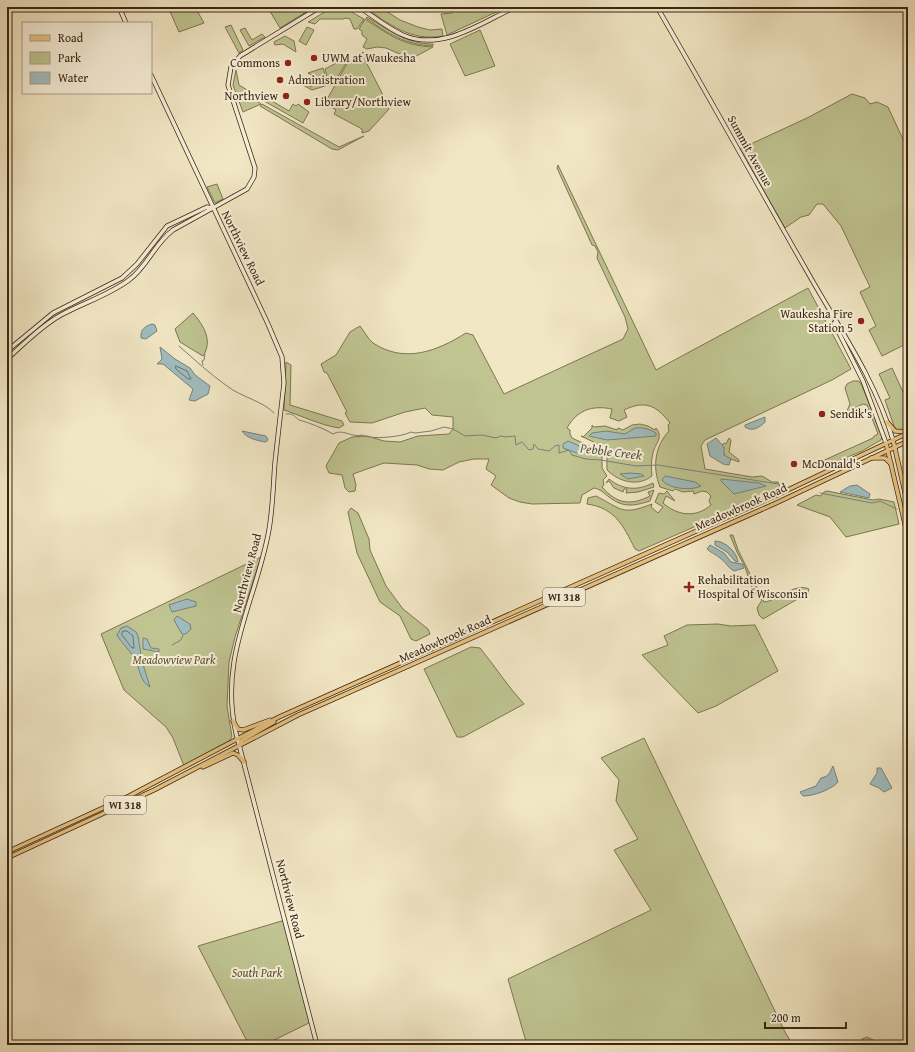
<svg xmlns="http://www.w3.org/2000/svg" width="915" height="1052" font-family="'Gentium Book Plus',serif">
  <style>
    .green { fill: #bfc491; stroke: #7d7651 }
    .water { fill: #a0bdbf; stroke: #788179 }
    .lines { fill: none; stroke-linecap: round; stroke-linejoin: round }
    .shore { stroke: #6e7268; stroke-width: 1 }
    .stream { stroke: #788179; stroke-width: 1 }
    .secondary-casing { stroke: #3b2711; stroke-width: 5 }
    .primary-casing { stroke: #3b2711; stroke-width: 5 }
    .secondary { stroke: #f7efd9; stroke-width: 3.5 }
    .primary { stroke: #e9c482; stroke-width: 3.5 }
    .poi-dot { fill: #8f2418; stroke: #f7efd9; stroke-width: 1.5 }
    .labels { text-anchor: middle; stroke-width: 4; stroke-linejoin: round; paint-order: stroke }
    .shield { fill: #f7efd9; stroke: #73634d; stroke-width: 1 }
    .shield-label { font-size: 11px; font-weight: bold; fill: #3b2711 }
    .poi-label { font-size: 12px; fill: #3b2711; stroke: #f7efd9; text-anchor: start }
    .street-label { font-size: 12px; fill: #3b2711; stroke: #f7efd9 }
    .park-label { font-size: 12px; font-style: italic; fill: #5c4e31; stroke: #f7efd9 }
    .water-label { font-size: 13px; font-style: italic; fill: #595445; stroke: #f7efd9 }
  </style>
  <rect width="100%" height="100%" fill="#f2e7c5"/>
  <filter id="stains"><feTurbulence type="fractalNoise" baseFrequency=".005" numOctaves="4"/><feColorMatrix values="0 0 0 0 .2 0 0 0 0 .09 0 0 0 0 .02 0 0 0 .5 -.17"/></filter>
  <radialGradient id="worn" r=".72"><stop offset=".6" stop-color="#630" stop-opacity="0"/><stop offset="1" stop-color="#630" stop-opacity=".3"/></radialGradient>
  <g class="green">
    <path d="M168 7H195L204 23 179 32Z"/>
    <path d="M270 7H314L280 28 268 8Z"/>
    <path d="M364 7H380L400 20 418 27 430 30 442 29 443 36C411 42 389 24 364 7Z"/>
    <path d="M453 7H507L447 35 441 14 452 13Z"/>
    <path d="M335 8 346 9 364 19 357 29H354L350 19 345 18 344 19H320L315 24 308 22 328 10Z"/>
    <path d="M367 17C389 30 406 44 433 44V46C406 45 388 34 366 18Z"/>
    <path d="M365 19C389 35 404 46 433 47L411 59 386 48 377 47 367 49 363 47 367 39 362 35V31L359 29Z"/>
    <path d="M231 25 243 50 239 53 225 27Z"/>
    <path d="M307 27 314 30 306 45 299 41Z"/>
    <path d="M245 28 252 40 262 34 265 37 249 46 240 30Z"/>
    <path d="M480 30 495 66 465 76 450 44Z"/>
    <path d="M285 36 294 41 296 52 283 44 275 45 274 42Z"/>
    <path d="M362 52 367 54 366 62 381 91 389 109 369 131 362 133V129L334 114 336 110 325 103 349 60 356 63Z"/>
    <path d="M342 60 346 63 333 85H329L325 69Z"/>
    <path d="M323 68 328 85 312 90 301 84 302 82 311 87 317 78 308 73Z"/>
    <path d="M236 70 239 85 254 94 256 100 261 104 243 112 233 85Z"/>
    <path d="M268 94 270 95 272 101 289 111 293 104 296 106 298 104 309 112 303 123 264 101Z"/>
    <path d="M852 94 865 98 870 104 877 102 888 107 908 150V343L882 356 869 330 876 326 860 292 870 287 841 226 823 204H817L809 215 801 217 785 228 740 149 807 118Z"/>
    <path d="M262 104 339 147 364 136 338 150 332 149 260 106Z"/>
    <path d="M558 165 656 370 808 288 851 369 832 380 705 440 701 446 705 469 752 477 762 476 772 482H778L781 489 639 551 635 549C623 525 615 508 587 504L588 498 596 496C622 509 621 516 652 504L651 507 658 513 663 507 655 502 659 493 664 494 667 491 675 501 666 496 663 503C678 516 696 518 711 505L709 501 711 496 707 492 702 491 694 494 693 491 683 492 675 489 673 491 660 487C652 467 655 446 669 431L668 425 670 423C656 405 645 400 624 410L627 417 619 421 610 418 612 409C592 405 577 410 567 428L570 430V434L572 438 602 452V468L607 476 603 480 604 485 602 487C617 504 630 506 650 496L648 492 654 490 650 501C634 506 623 508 609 497 604 493 600 489 594 488L582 495 580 503 532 504 520 502 509 498 491 485 496 476 486 469 489 459H474L459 462 443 470 429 469 417 465 384 463 353 474 356 485 355 491 349 492 345 488 342 475 329 473 326 466 339 443 352 437 367 436 384 441 400 442 418 436 449 434 453 429V417L432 415 425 408 405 412 372 423 350 422 345 413 347 412 327 373 324 372 321 364 336 355 350 332 360 326C364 331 368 339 373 343 405 364 437 351 466 333L473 335 504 394 623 339 628 329 625 317 597 258 598 252 595 246 592 245 557 168Z"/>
    <path d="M217 184 223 199 215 203 207 187Z"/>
    <path d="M193 313C204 326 213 341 203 356L180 342 175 329Z"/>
    <path d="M286 362 291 365 290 405 342 421 344 425 339 428C320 425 302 416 284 410Z"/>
    <path d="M892 368 903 392 908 391V429L896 430 894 426 885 400 890 398 879 374Z"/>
    <path d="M853 381H859L862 386 882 436 881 440 862 451 824 467 818 463 873 438 874 436 878 434 867 405 863 404 849 411V413H846L850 404 845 388 847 384Z"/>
    <path d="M640 424 648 426 655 430 656 428C664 438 655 443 653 453 651 460 651 469 652 476 638 487 619 482 607 470V453L604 447 581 436 583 437 592 428V425L594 427 605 426 617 430 618 428 623 430 632 425Z"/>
    <path d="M729 438 731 440 729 452 739 460V462L726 457 723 452 724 447 722 445 724 443 726 444Z"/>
    <path d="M609 479C623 490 637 491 653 483L654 487 638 492 626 493 627 489H624L623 492 614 488 609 481 606 483Z"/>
    <path d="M827 491 873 500 879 499 894 502 899 524 846 537 830 517 797 505 816 495 821 496 824 492Z"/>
    <path d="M351 508 358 513 369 539 370 550 386 586 403 609 428 629 430 634 416 641 411 639 400 616 380 602 357 553 348 512Z"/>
    <path d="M730 535H733L738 550 764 602C775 602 795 582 809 589L808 593 763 619 759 615 757 608 762 600 753 591 745 567 737 552Z"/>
    <path d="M261 557 235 637 229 662 227 706 232 737 228 742 184 766 173 738 166 727 124 690 101 634Z"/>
    <path d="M718 624 731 626 755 625 778 671 716 706 698 713 642 655 668 645 664 636 687 625Z"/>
    <path d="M471 647 480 648C495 666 508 687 524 704L463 737H457L424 669Z"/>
    <path d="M644 738 785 1032 793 1045H527L508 979 651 910 614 850 638 839 616 801 619 780 601 758Z"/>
    <path d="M285 920 311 1022 264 1045H249L198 946Z"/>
    <path d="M867 1037 883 1045H861L862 1039Z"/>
  </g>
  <g class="water">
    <path d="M152 324 155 325 157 331 146 339 141 338C140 330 145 326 152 324Z"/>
    <path d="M160 347 175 359 190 368 195 375 210 386 208 394 195 401 189 400 193 389 163 364H157L162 359Z"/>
    <path d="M765 417V422C759 428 752 432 745 427V425Z"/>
    <path d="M635 428C643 427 649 429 656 433V436L607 440 589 436 592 433 606 431 625 434Z"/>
    <path d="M242 431 266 436 268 440 266 442C258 441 246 438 242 431Z"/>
    <path d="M716 438 724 447V455L731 459 729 465 723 464 710 456 707 444Z"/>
    <path d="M568 441 596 453H577L563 448V444Z"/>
    <path d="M630 473 641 474 644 476 628 479 620 474Z"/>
    <path d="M665 476 695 482 701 486C692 491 668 489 662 480Z"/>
    <path d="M721 479 759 483 766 486 734 494 721 481Z"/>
    <path d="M857 485 870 494 869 498 840 492 850 486Z"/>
    <path d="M715 541C725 541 737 552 738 562L735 561 727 552 715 545Z"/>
    <path d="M710 545 724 553 731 562 742 564 744 568 734 571C728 568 726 562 720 558 716 554 711 553 707 549Z"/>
    <path d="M187 599 196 602V606L172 612 169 605Z"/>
    <path d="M177 616 190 624 191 629 186 634H182L174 620Z"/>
    <path d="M127 626 136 632 138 636 142 661 150 687C139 681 140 667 134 657 129 650 121 642 117 635L121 628Z"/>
    <path d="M143 638 147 639 151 648 159 649V652L143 649Z"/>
    <path d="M833 766 838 782C831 790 813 796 803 796L800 792 816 786 821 778C830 776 829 773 833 766Z"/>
    <path d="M877 768H881L892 788 884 792 879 788 870 784 877 773Z"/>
  </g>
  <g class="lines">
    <g class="shore">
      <path d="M176 366 187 371 191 379H188L176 369Z"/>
      <path d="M123 631H127L133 636 134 648H132L122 635Z"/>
    </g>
    <g class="stream">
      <path d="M179 346C195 360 210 374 227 386 241 397 263 401 274 413"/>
      <path d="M203 365 202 361 204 360 205 354"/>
      <path d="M286 414C293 413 294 416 299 420 310 423 323 428 333 434 343 428 351 438 362 435 371 440 402 437 411 432L415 433 431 431 444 427 453 429 465 436 482 435 496 438 501 436 506 437 515 436 516 445 522 442 529 450 533 449 534 444 538 449 549 451 555 446 559 445V453L569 450 572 455 586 459 601 460 636 466 658 465 778 484"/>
      <path d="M820 493 872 503 880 501 897 509"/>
      <path d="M172 645 181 640 183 635"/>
    </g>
    <defs>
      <g id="secondary">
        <path d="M119 7 126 23"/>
        <path d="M359 7C373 16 387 28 403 35 442 52 481 23 515 7"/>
        <path d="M657 7C708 95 757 184 808 273 839 328 875 379 893 440"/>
        <path d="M151 75 268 324 282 357 284 383C281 410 278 436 275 462 273 486 273 511 268 535 254 605 219 659 236 733L317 1045"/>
        <path d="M834 323 863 381 886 443"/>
        <path d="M7 351 53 313 122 278 137 264 167 226 207 207 213 208"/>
        <path d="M7 359C24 344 41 326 61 315 83 303 109 295 129 280 147 267 155 243 173 230L247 189 254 177 255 168 228 85 231 67 240 56 320 7"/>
      </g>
      <g id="primary">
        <path d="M887 422 895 431 908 432"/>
        <path d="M893 440 908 506"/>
        <path d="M886 443 908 537"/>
        <path d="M871 458H885L891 464"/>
        <path d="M233 721 238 729 243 730 270 720"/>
        <path d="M239 746 241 741 274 722"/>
        <path d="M203 767 233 753 238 755 244 762"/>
        <path d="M7 852 129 796 279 717 775 496 908 433"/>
        <path d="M7 858 154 790 298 715 774 504 908 441"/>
      </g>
    </defs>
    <use href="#secondary" class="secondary-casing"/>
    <use href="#primary" class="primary-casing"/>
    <use href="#secondary" class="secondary"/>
    <use href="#primary" class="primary"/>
  </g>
  <g class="poi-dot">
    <circle cx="314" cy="58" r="4"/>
    <circle cx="288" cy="63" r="4"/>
    <circle cx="280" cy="80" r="4"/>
    <circle cx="286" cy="96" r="4"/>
    <circle cx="307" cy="102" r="4"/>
    <circle cx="861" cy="321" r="4"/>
    <circle cx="822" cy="414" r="4"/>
    <circle cx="794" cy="464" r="4"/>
    <path d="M687 581h4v4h4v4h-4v4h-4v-4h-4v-4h4z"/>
  </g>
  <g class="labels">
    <g class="shield">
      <rect x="543" y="588" width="42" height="18" rx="3"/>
      <rect x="104" y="796" width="42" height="18" rx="3"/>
    </g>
    <g class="shield-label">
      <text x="564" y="601">WI 318</text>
      <text x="125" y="809">WI 318</text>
    </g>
    <g class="poi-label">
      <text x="322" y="62">UWM at Waukesha</text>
      <text x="280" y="67" text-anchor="end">Commons</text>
      <text x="288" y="84">Administration</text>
      <text x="278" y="100" text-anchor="end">Northview</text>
      <text x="315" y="106">Library/Northview</text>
      <text x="853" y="318" text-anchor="end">Waukesha Fire<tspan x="853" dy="14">Station 5</tspan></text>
      <text x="830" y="418">Sendik's</text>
      <text x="802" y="468">McDonald's</text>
      <text x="698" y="584">Rehabilitation<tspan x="698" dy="14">Hospital Of Wisconsin</tspan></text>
    </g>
    <g class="street-label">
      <text transform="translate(750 151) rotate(61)" y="4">Summit Avenue</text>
      <text transform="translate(243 248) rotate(64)" y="4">Northview Road</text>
      <text transform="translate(741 507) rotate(-24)" y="4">Meadowbrook Road</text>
      <text transform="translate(247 573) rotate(-75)" y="4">Northview Road</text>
      <text transform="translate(445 639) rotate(-24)" y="4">Meadowbrook Road</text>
      <text transform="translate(290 899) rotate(76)" y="4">Northview Road</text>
    </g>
    <g class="park-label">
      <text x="174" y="664">Meadowview Park</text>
      <text x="257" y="977">South Park</text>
    </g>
    <g class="water-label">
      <text transform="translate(611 451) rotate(7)" y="5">Pebble Creek</text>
    </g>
  </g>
  <rect width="915" height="1052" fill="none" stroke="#f2e7c5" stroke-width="24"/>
  <rect x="8" y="8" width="899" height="1036" fill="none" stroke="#3b2711" stroke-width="2"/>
  <rect x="12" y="12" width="891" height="1028" fill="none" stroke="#3b2711"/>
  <rect x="22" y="22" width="130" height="72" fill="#f7efd9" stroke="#ac9f89"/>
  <rect x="30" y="35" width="20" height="6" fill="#e9c482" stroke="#ac9f89"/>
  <text x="58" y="42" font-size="12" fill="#3b2711">Road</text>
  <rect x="30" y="52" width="20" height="12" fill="#bfc491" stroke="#ac9f89"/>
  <text x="58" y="62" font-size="12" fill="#3b2711">Park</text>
  <rect x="30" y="72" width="20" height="12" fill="#a0bdbf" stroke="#ac9f89"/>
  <text x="58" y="82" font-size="12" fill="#3b2711">Water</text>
  <path d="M765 1022v6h81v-6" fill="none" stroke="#3b2711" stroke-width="2"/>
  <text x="771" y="1022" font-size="12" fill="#3b2711" stroke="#f7efd9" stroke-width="3" paint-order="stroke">200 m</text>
  <rect width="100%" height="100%" filter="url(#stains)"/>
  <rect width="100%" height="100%" fill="url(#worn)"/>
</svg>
